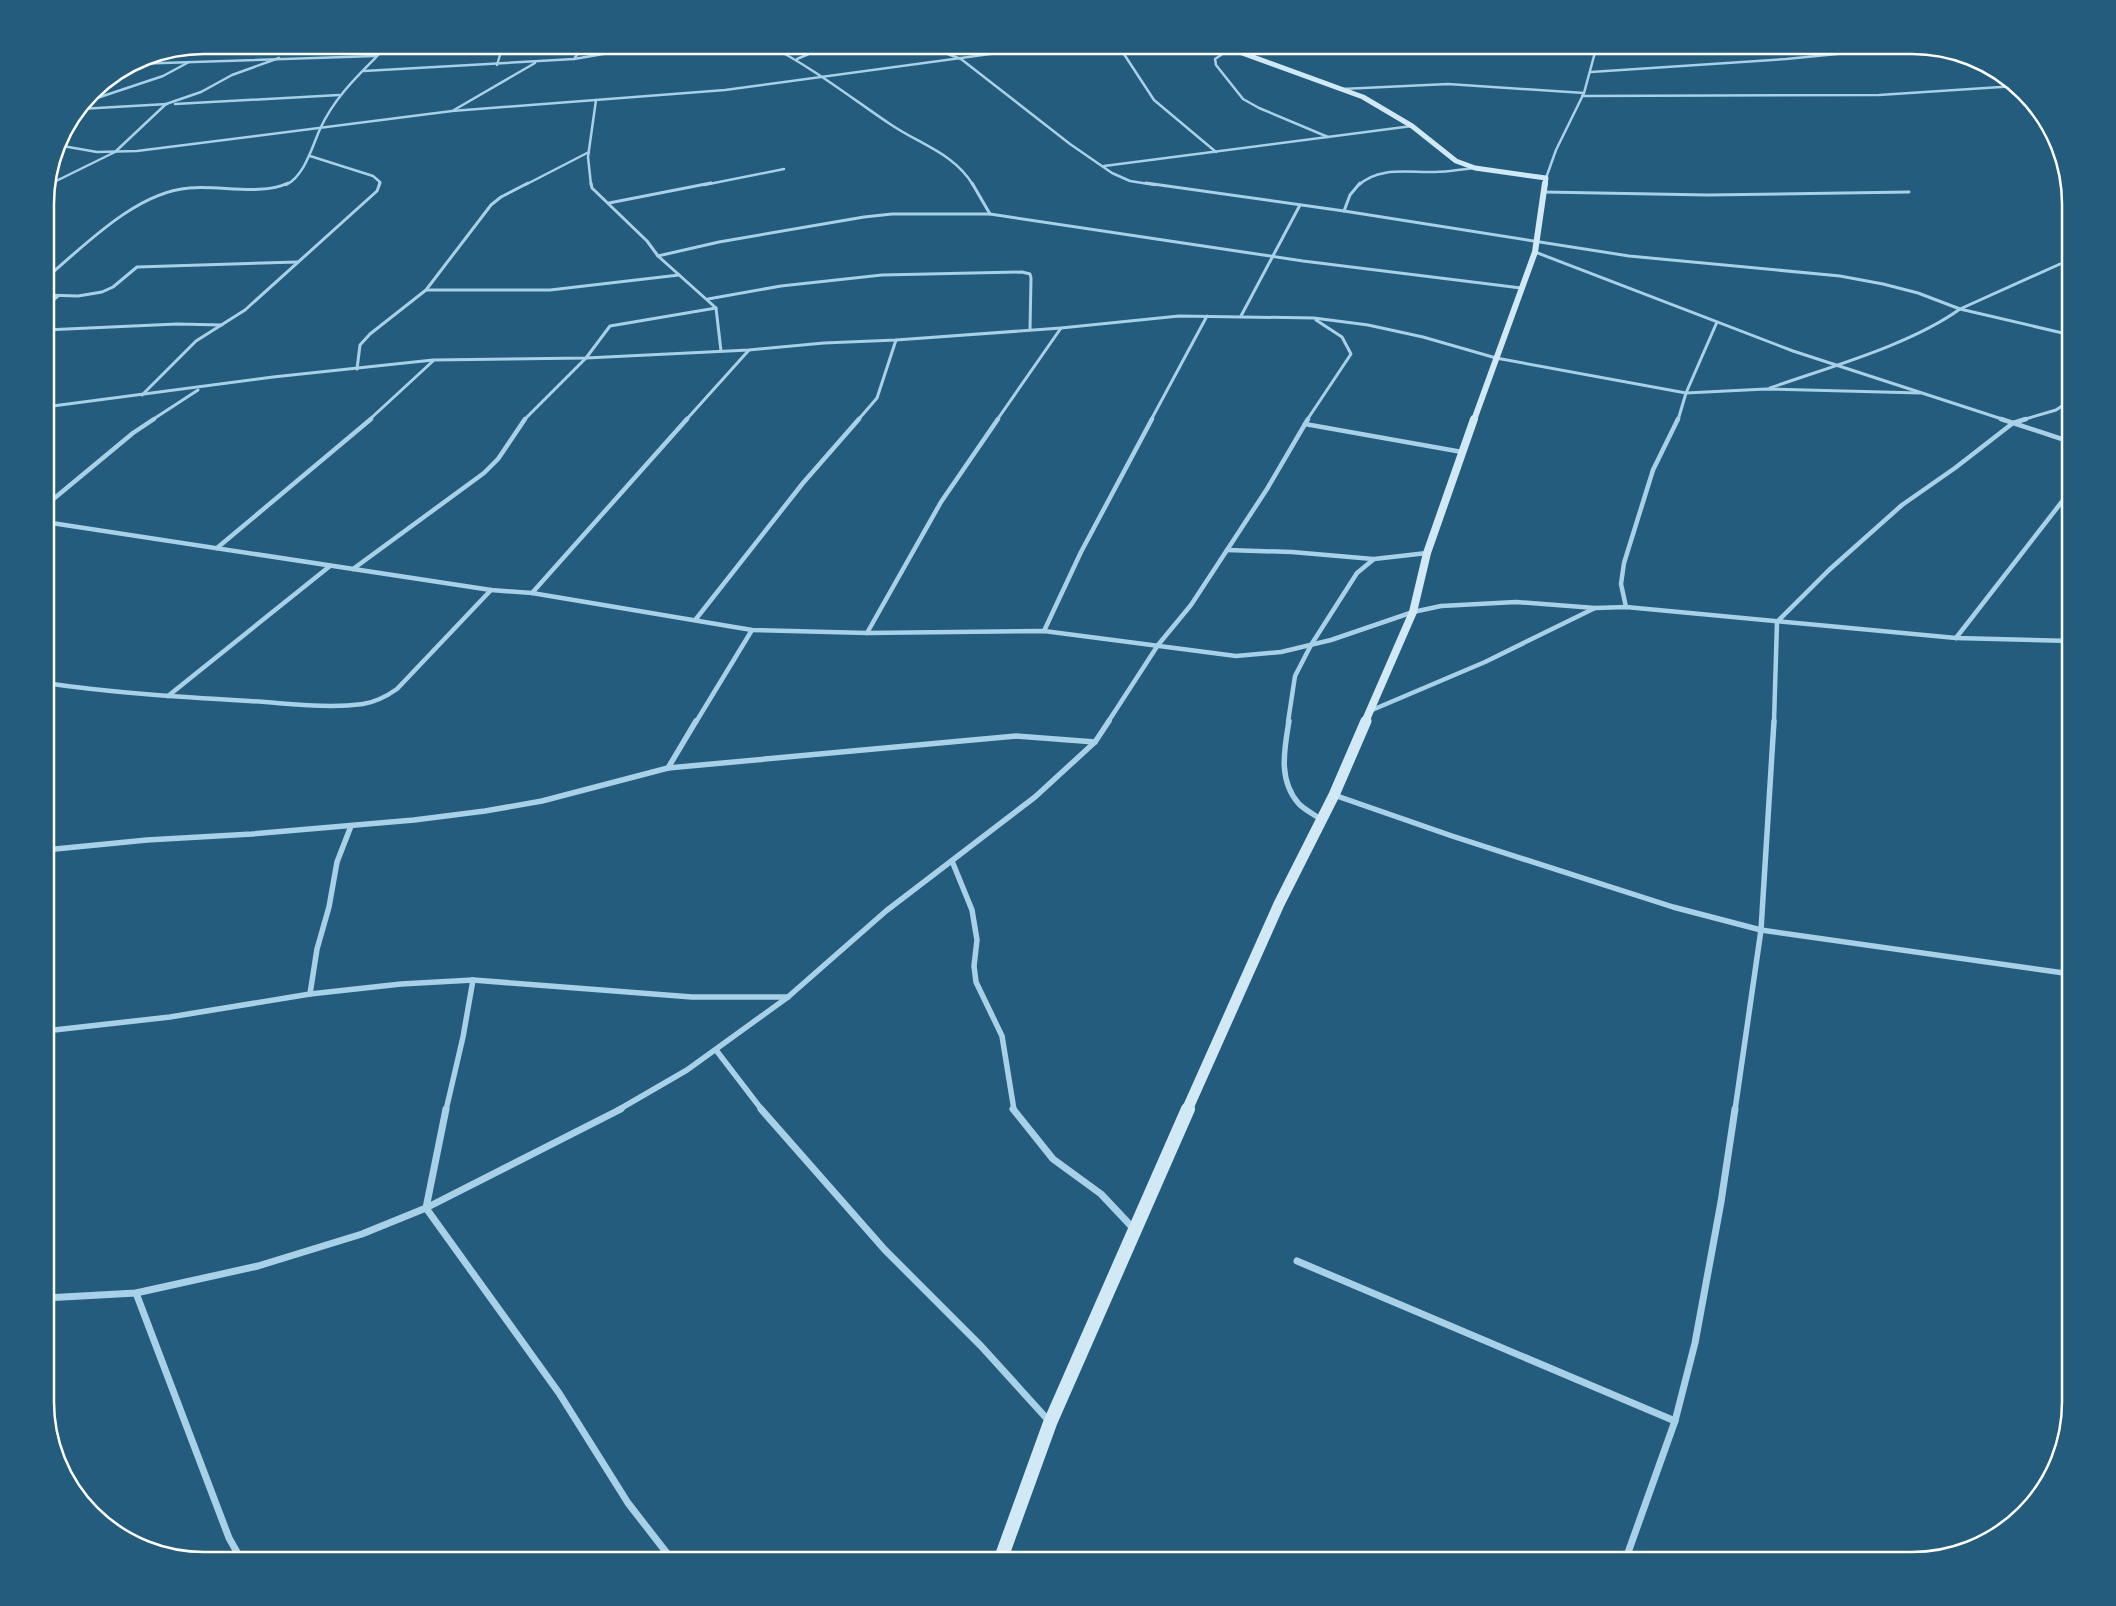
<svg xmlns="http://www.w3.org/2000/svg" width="2116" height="1606" font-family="Roboto,sans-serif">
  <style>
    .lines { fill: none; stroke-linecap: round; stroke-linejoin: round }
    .street-far4 { stroke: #a8d0e6; stroke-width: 2.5 }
    .street-far3 { stroke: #a8d0e6; stroke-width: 3 }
    .street-far2 { stroke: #a8d0e6; stroke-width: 4.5 }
    .street-far1 { stroke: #a8d0e6; stroke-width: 5.5 }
    .street { stroke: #a8d0e6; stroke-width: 7 }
    .secondary-far4 { stroke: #d1e8f5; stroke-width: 5 }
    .secondary-far3 { stroke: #d1e8f5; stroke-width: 6 }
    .secondary-far2 { stroke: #d1e8f5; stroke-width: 8 }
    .secondary-far1 { stroke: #d1e8f5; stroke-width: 11 }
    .secondary { stroke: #d1e8f5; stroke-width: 14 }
    .rim { fill: none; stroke: #fff; stroke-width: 2.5 }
  </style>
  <rect width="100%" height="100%" fill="#235c7d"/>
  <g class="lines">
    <g class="street-far4">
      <path d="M768 45C812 67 850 97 890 124 919 144 954 153 973 185"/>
      <path d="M924 45 961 59 1070 144 1112 173 1130 181 1155 185"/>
      <path d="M1118 45 1154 100 1216 152"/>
      <path d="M1230 49 1215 59 1216 65 1243 99 1259 108 1328 137"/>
      <path d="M574 59 584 45"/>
      <path d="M797 59 830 45"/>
      <path d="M132 64 375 56"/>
      <path d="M497 65 503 45"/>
      <path d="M364 71 574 59 656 45"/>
      <path d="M1591 72 1786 59 1919 46"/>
      <path d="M1342 89 1448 84 1584 93"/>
      <path d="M1582 96 1879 95 2016 86"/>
      <path d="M85 102 163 76 189 62"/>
      <path d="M175 104 339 95"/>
      <path d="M80 109 167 104"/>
      <path d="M454 110 535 63"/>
      <path d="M57 145 97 152 137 151 452 111 725 90 1057 45"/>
      <path d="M310 156 373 176 380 182 379 185"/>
      <path d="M1104 166 1412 126"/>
      <path d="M1546 178 1556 150 1584 93 1597 45"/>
      <path d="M48 185 115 152 166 104 201 92 232 75 279 58"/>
      <path d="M286 185C305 175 312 147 320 129 336 94 362 72 388 45"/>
      <path d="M525 185 589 152"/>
      <path d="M591 185 588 157 596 100"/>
      <path d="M704 185 784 169"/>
      <path d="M1359 185C1379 166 1410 173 1435 172 1449 172 1462 169 1475 168"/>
    </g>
    <g class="street-far3">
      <path d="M591 183 592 188 647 241 658 256 716 308 721 351"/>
      <path d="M972 183 990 214"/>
      <path d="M1146 183 1344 211 1629 256 1840 276 1883 284 1918 293 1960 309 2071 335"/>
      <path d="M47 185 51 183"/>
      <path d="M1544 192 1708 195 1909 192"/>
      <path d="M609 203 711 183"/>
      <path d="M1344 211 1350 195 1360 183"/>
      <path d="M1535 252 1793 351 2005 420"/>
      <path d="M658 256 719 242 864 217 892 214H990L1303 261 1521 288"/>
      <path d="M45 279C84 246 136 192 189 188 219 185 262 196 288 183"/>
      <path d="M426 290H550L679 275"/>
      <path d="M45 295 78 296 102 292 113 287 137 267 297 262"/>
      <path d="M708 299 781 286 882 275 1022 272 1030 274 1031 278 1030 330"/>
      <path d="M45 307 58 296"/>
      <path d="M1241 316 1300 205"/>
      <path d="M45 330 177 324 222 325"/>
      <path d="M357 369 360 345 370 334 426 290 491 205 501 197 528 183"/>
      <path d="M1770 388C1829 367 1910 345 1960 309L2060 264"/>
      <path d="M142 395 196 341 245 310 377 191 380 183"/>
      <path d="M45 407 273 377 433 360 586 358 749 350 824 343 896 340 1061 328 1179 316 1314 318 1368 325 1423 337 1496 358 1686 393 1766 389 1920 393"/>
      <path d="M152 420 198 390"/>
      <path d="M369 420 433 361"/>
      <path d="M524 420 586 358 610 326 716 308"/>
      <path d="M686 420 749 350"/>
      <path d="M858 420 877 398 896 340"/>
      <path d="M997 420 1061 328"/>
      <path d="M1151 420 1207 316"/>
      <path d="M1307 420 1351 354 1342 337 1316 320"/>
      <path d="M1678 420 1686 393 1717 322"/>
      <path d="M2022 420 2056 410 2071 400"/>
    </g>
    <g class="street-far2">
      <path d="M2001 419 2071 442"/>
      <path d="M1305 424 1462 452"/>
      <path d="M45 506 133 433 154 419"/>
      <path d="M45 522 491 590 532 593 752 630 867 633 1044 631 1236 656 1281 652 1331 640 1413 612 1441 606 1516 602 1595 608 1626 607 1956 638 2071 641"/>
      <path d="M217 548 371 419"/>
      <path d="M1227 550 1292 552 1373 559"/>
      <path d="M353 569 484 473 498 459 525 419"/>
      <path d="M532 593 687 419"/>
      <path d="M1626 607 1621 584 1624 563 1653 470 1678 419"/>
      <path d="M696 619 803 483 859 419"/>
      <path d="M1044 631 1081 552 1152 419"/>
      <path d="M867 633 941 502 998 419"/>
      <path d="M1956 638 2071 490"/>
      <path d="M45 683C113 693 181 697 249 701 287 703 325 709 363 704 376 702 387 696 397 689L491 590"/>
      <path d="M168 696 330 566"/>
      <path d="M1372 710 1485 662 1595 608"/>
      <path d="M696 722 752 630"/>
      <path d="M1108 722 1158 645 1191 605 1267 489 1308 419"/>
      <path d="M1288 722 1295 676 1311 645 1357 573 1374 559 1427 553"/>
      <path d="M1774 722 1777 622 1829 570 1902 505 1955 468 2013 423 2026 419"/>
    </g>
    <g class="street-far1">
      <path d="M1289 721C1284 751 1278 780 1299 804 1305 810 1315 815 1322 820"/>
      <path d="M668 768 696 721"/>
      <path d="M1334 795 1452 836 1673 907 1761 930 2071 974"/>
      <path d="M45 850 147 840 252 834 414 820 485 811 542 801 668 768 1016 736 1095 742"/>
      <path d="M952 861 972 910 977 940 974 966 976 982 1002 1036 1014 1110"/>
      <path d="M310 994 317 949 329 907 337 862 351 826"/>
      <path d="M45 1031 170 1017 310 994 401 984 473 980 692 997H788"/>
      <path d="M716 1050 762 1110"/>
      <path d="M446 1110 463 1037 473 980"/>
      <path d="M618 1110 687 1070 788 997 886 911 1035 797 1095 742 1109 721"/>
      <path d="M1735 1110 1761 930 1774 721"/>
    </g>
    <g class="street">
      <path d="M446 1109 426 1208 559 1393 628 1503 673 1561"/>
      <path d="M761 1109 885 1250 981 1346 1049 1421"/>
      <path d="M1013 1109 1053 1159 1101 1194 1133 1228"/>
      <path d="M1297 1261 1675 1421"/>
      <path d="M136 1293 229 1538 242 1561"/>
      <path d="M45 1298 136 1293 258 1266 362 1234 426 1208 621 1109"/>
      <path d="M1625 1561 1675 1421 1695 1343 1721 1202 1735 1109"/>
    </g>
    <path class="secondary-far4" d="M1220 45 1363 97 1412 126 1456 161 1475 168 1546 178 1545 185"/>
    <path class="secondary-far3" d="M1474 420 1535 252 1545 183"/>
    <path class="secondary-far2" d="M1365 722 1413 612 1427 553 1474 419"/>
    <path class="secondary-far1" d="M1187 1110 1279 904 1334 795 1366 721"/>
    <path class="secondary" d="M1000 1561 1050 1423 1188 1109"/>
  </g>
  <path d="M0 0H2116V1606H0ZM204 54H1912A150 150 0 0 1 2062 204V1402A150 150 0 0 1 1912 1552H204A150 150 0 0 1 54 1402V204A150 150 0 0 1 204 54Z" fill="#235c7d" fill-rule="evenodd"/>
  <path class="rim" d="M204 54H1912A150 150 0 0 1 2062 204V1402A150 150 0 0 1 1912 1552H204A150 150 0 0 1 54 1402V204A150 150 0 0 1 204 54Z"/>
</svg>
